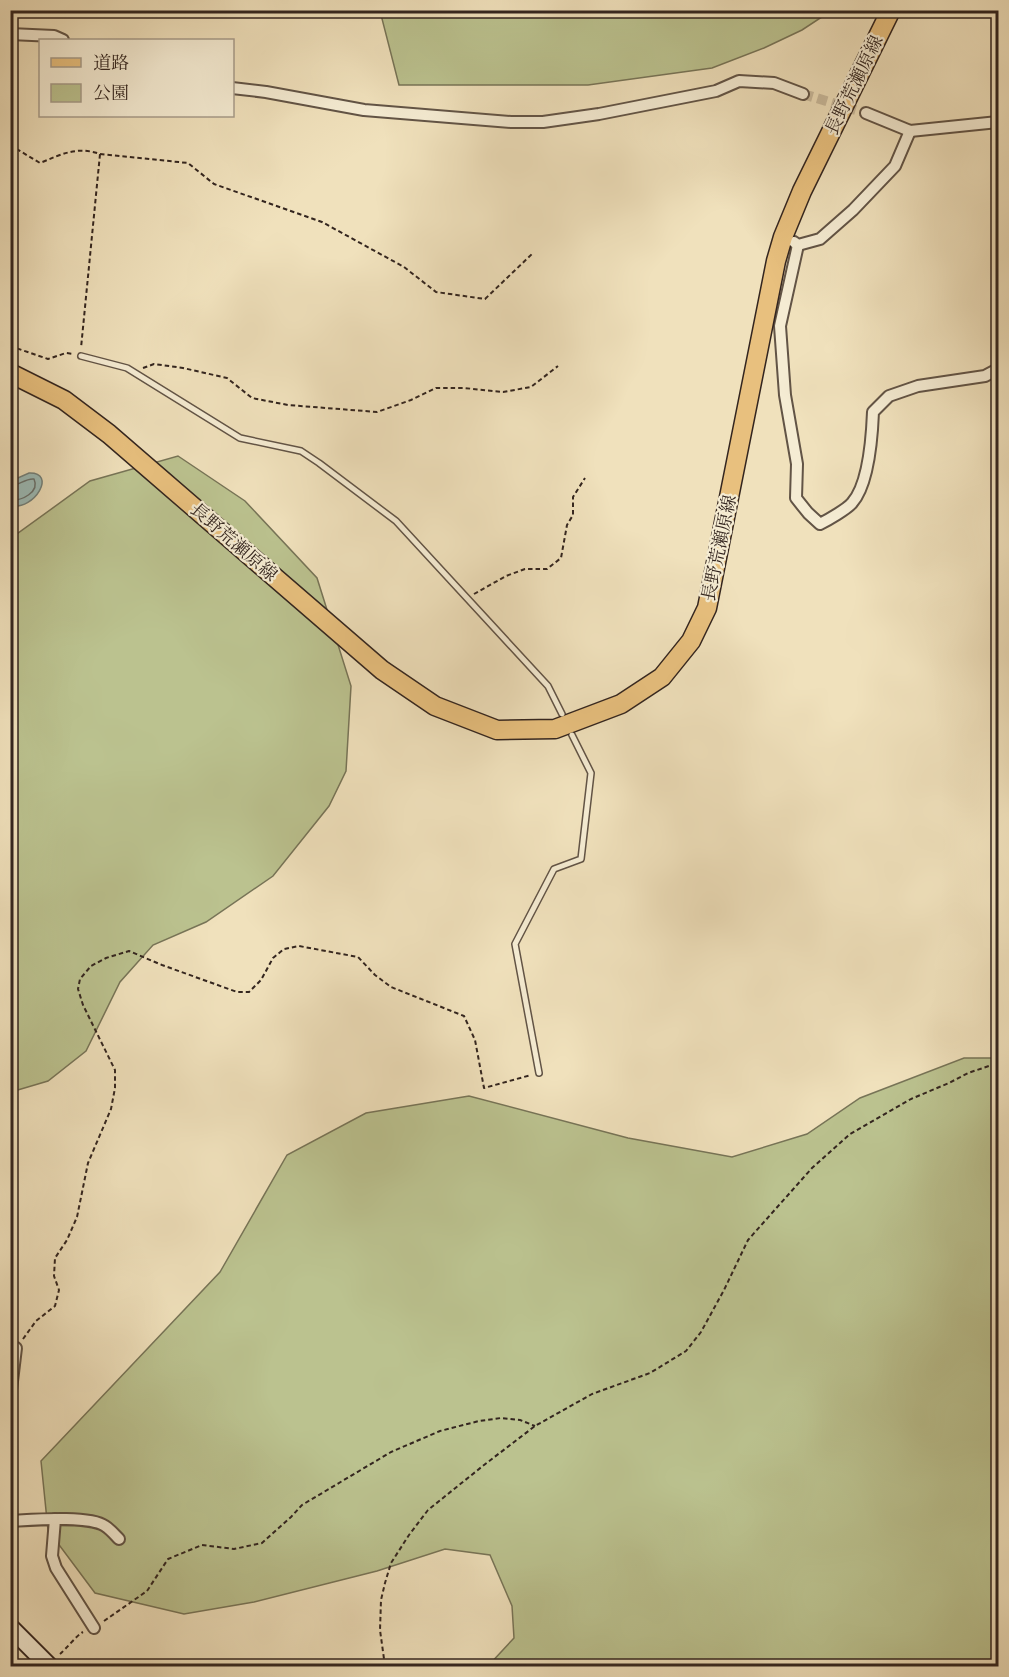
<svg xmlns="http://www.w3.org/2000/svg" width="1009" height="1677" font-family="'IM FELL Great Primer','Noto Serif JP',serif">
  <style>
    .green { fill: #bbc28f; stroke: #777457; stroke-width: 1.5 }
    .water { fill: #9cbcb8; stroke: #72807b; stroke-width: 1.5 }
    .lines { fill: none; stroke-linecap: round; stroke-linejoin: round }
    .shore { stroke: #68706c; stroke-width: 1.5 }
    .street-tunnel { stroke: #cabb9d; stroke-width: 10; stroke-dasharray: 10 5; stroke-linecap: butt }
    .lane-casing { stroke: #625446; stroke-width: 8 }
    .street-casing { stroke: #625446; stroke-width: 14 }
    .secondary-casing { stroke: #33251f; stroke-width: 20 }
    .primary-casing { stroke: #33251f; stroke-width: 21 }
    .path { stroke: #33251f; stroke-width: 2; stroke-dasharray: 4.5 3; stroke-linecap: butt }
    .lane { stroke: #f5ecd3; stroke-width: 5 }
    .street { stroke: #f5ecd3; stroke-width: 10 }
    .secondary { stroke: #f5ecd3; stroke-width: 16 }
    .primary { stroke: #e8c07e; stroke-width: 18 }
    .labels { text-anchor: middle; stroke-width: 4.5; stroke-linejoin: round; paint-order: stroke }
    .street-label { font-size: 18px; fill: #33251f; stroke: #f5ecd3 }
  </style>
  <rect width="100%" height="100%" fill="#f0e1bc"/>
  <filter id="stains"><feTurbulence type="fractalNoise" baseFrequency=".00333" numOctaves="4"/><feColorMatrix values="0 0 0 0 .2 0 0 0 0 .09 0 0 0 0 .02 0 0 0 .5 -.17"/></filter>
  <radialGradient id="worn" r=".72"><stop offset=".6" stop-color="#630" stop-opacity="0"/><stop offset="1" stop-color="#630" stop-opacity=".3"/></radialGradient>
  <g class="green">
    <path d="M380 11V10L831 11 802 30 764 48 712 68 588 85H399Z"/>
    <path d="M178 456 245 501 317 578 351 686 346 771 329 806 273 876 206 922 153 945 120 982 86 1051 48 1081 11 1092 10 539 90 481Z"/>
    <path d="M964 1058H998V1666H488L514 1638 512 1606 490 1555 445 1549 377 1571 254 1602 184 1614 95 1593 48 1530 41 1461 220 1272 287 1155 366 1113 469 1096 628 1138 732 1157 807 1134 860 1098Z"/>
  </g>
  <path class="water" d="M29 473C57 472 35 510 11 506V481Z"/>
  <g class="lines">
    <path class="shore" d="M10 486C19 486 25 478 34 479 40 492 22 501 10 500"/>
    <path class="street-tunnel" d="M803 94 866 113"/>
    <defs>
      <g id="lane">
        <path d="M81 356 127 368 240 438 301 451 319 463 396 521 548 686 562 714"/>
        <path d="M539 1073 515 944 554 869 581 859 591 773 572 735"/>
      </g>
      <g id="street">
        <path d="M10 34 54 36 63 40"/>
        <path d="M232 88 266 92 364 110 511 122H543L599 114 716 91 739 81 774 83 803 94"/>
        <path d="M866 113 910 131 998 122"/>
        <path d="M794 242 798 245 820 239 853 210 895 166 910 131"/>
        <path d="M798 245 780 326 785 395 797 464 796 498 808 513 820 524C828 520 847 509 852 503 869 484 872 437 873 412L889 396 918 386 985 376 998 369"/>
        <path d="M10 1398 16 1348"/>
        <path d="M55 1519 52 1556 56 1568 94 1628"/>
        <path d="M10 1521C31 1520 89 1515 105 1526 110 1529 115 1535 119 1539"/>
      </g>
      <path id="secondary" d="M10 1627 49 1666"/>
      <path id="primary" d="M10 373 64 400 109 434 382 670 435 706 497 730 555 729 621 704 662 677 691 641 707 608 776 261 783 237 802 191 891 10"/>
    </defs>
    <use href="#lane" class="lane-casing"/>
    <use href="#street" class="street-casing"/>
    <use href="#secondary" class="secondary-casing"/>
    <use href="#primary" class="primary-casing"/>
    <g class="path">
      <path d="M10 145 40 163C62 154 77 146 100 154L81 348"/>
      <path d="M100 154 188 163 214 184 322 222 404 267 436 292 485 299 532 254"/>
      <path d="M10 346 48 359 66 353 74 354"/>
      <path d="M143 368 154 364 183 368 227 378 252 398 288 405 377 412 411 400 436 388H464L503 392 531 387 558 366"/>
      <path d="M474 594 506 576 525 569H547L561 558 567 525 573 515V497L585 478"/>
      <path d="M23 1339 36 1321 55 1306 59 1290 54 1276 55 1258 67 1240 77 1217 88 1163 111 1109 115 1088V1070L83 1005 78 989 80 979 91 966 106 958 129 951 162 965 237 992H249L261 980 273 958 284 949 299 946 358 957 375 975 391 987 464 1016 475 1040 484 1088 531 1075"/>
      <path d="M104 1621 147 1591 168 1559 202 1545 234 1549 262 1543 291 1517 302 1505 391 1452 440 1431 479 1421 501 1418 520 1420 535 1426"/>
      <path d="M60 1654C66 1649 77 1635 83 1632"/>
      <path d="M385 1666 380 1630 381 1600 385 1583 391 1563 409 1535 428 1510 484 1465 535 1426 592 1394 650 1373 686 1351 701 1332 724 1290 748 1240 812 1168 850 1134 911 1099 949 1083 968 1073 998 1063"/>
    </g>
    <use href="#lane" class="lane"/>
    <use href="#street" class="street"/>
    <use href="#secondary" class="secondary"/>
    <use href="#primary" class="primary"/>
  </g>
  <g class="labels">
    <g class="street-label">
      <text transform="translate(854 85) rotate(-64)" y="6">長野荒瀬原線</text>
      <text transform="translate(234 542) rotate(41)" y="6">長野荒瀬原線</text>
      <text transform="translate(719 548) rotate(-78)" y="6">長野荒瀬原線</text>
    </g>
  </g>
  <rect width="1009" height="1677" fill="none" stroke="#f0e1bc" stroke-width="36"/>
  <rect x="12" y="12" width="985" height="1653" fill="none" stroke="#33251f" stroke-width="3"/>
  <rect x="18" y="18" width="973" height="1641" fill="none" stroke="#33251f" stroke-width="1.5"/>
  <rect x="39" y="39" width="195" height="78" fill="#f5ecd3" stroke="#a79c8b" stroke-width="1.5"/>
  <rect x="51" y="58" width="30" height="9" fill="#e8c07e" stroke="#a79c8b" stroke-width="1.5"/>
  <text x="93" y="69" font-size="18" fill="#33251f">道路</text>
  <rect x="51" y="84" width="30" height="18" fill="#bbc28f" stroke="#a79c8b" stroke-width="1.5"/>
  <text x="93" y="99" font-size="18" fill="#33251f">公園</text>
  <rect width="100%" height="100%" filter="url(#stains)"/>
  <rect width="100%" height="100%" fill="url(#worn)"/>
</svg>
